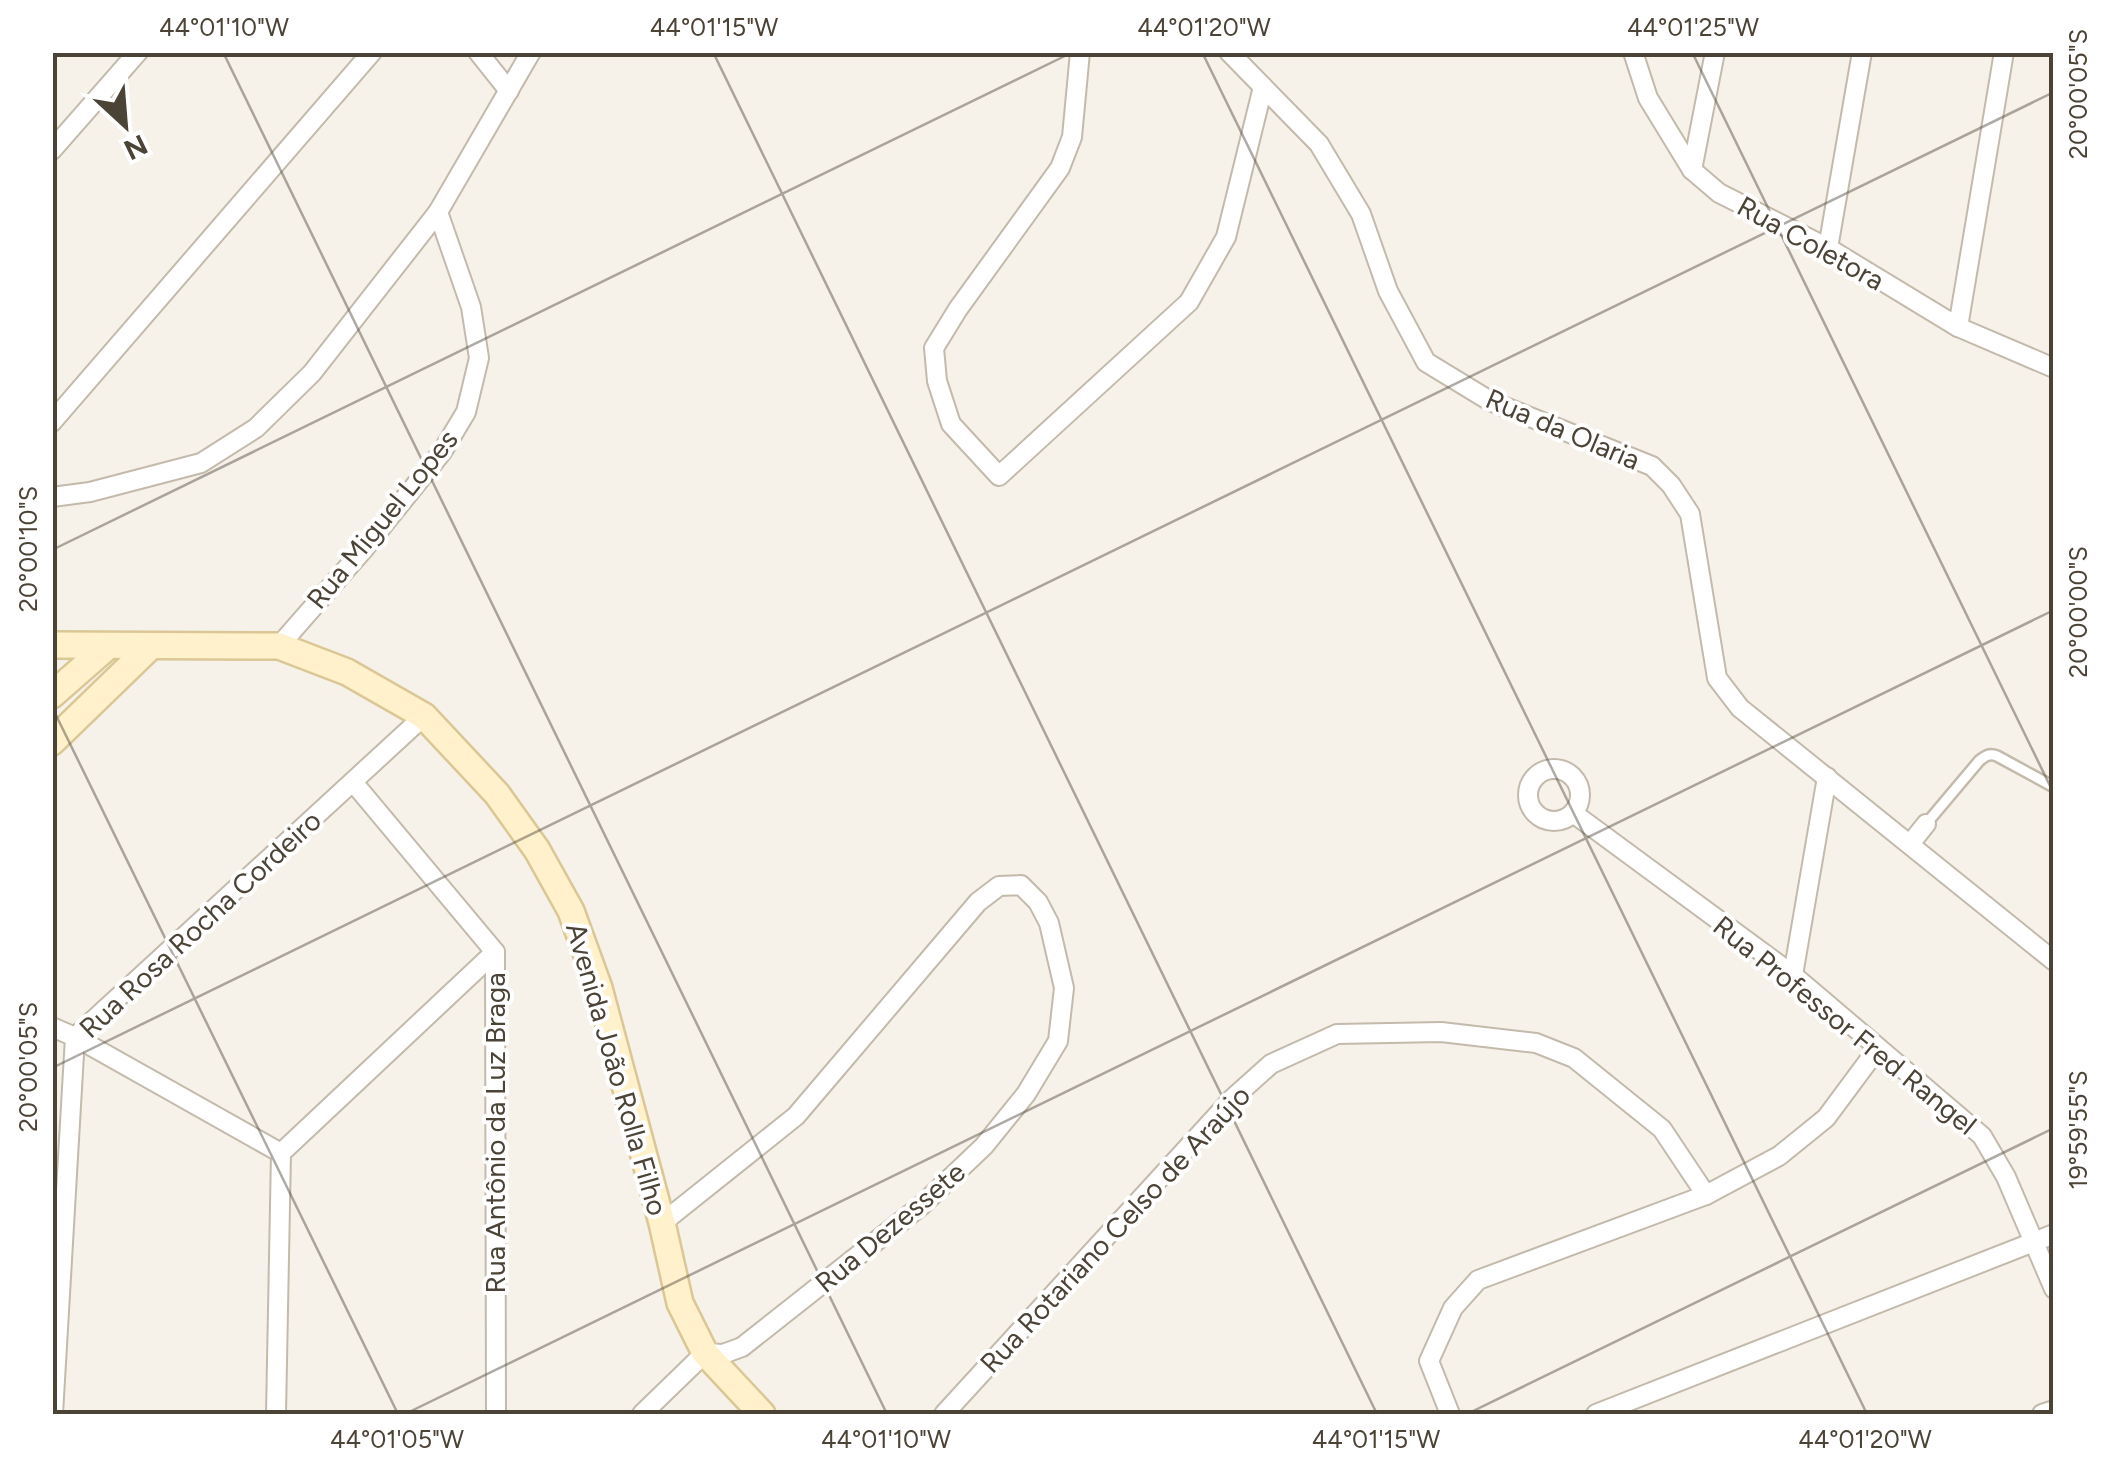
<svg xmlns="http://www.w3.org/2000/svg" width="2106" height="1467" font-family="Figtree,sans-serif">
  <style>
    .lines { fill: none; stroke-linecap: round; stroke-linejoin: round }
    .lane-casing { stroke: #c3baab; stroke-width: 14 }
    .street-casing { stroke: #c3baab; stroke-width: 22 }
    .secondary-casing { stroke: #dbc795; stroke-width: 30 }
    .lane { stroke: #fff; stroke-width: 9 }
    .street { stroke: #fff; stroke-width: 18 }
    .secondary { stroke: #fff1cb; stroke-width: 25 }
    .ticks { fill: none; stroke: #4c4337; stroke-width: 2.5; stroke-opacity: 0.45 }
    .labels { text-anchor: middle; stroke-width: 8; stroke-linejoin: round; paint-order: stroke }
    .street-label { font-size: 28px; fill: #4c4337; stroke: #fff }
    .neatline { fill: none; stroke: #4c4337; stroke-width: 4 }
    .ticks-label { font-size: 25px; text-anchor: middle; fill: #4c4337 }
  </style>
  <rect width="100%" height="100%" fill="#f6f2ea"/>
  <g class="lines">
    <defs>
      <path id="lane" d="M1926 824 1979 761C1985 756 1989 753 1997 756L2054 787"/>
      <g id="street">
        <path d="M478 52 509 91"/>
        <path d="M1080 52 1072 137 1060 168 958 309 934 348 937 381 951 424 999 476 1189 302 1226 237 1263 87"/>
        <path d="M1229 52 1319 144 1361 214 1388 291 1426 362 1490 401 1652 466 1671 485 1690 514 1717 678 1740 708 2054 961"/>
        <path d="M1633 52 1648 98 1692 170 1719 193 1828 248 1958 327 2054 368"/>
        <path d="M52 150 138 52"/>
        <path d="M1692 170 1715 52"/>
        <path d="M1828 248 1862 52"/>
        <path d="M1958 327 2004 52"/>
        <path d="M52 422 372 52"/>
        <path d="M52 497 90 492 201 463 256 428 312 373 438 212 531 52"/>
        <path d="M279 646 363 550 442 452 466 412 479 358 471 307 438 212"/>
        <circle cx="1554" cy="795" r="26"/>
        <path d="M353 782 495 952 496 1414"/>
        <path d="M1573 813 1793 975 1982 1136 2006 1177 2054 1289"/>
        <path d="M1910 844 1926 824"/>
        <path d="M1793 975 1827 777"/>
        <path d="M52 1027 75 1037 281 1153"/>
        <path d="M53 1414 75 1037 424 716"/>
        <path d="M276 1414 281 1153 495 952"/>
        <path d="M642 1414 705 1353 723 1354 742 1347 922 1205 984 1146 1026 1094 1058 1041 1064 988 1049 923 1038 902 1021 885 999 886 978 902 796 1116 662 1223"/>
        <path d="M944 1414 1233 1098 1271 1064 1337 1034 1441 1032 1536 1043 1574 1058 1662 1129 1706 1195"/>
        <path d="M1450 1414 1429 1361 1453 1308 1478 1280 1706 1195 1779 1156 1826 1118 1878 1048"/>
        <path d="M1596 1414 2054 1234"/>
        <path d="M2042 1414 2054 1410"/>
      </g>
      <g id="secondary">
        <path d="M52 645 279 646 347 672 424 716 497 794 537 850 571 911 599 988 662 1223 680 1303 705 1353 762 1414"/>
        <path d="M52 695 108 646"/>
        <path d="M52 742 151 646"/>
      </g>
    </defs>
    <use href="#lane" class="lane-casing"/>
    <use href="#street" class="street-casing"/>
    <use href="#secondary" class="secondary-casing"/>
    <use href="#lane" class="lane"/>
    <use href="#street" class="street"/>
    <use href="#secondary" class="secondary"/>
  </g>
  <path class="ticks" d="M223 52 887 1414M713 52 1377 1414M1202 52 1867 1414M1692 52 2054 794M52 550 1073 52M52 707 398 1414M52 1068 2054 92M405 1414 2054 610M1467 1414 2054 1128"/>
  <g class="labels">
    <g class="street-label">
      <text transform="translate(1811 243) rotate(29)" y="10">Rua Coletora</text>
      <text transform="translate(1563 429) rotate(23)" y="10">Rua da Olaria</text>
      <text transform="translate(382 519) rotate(-51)" y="10">Rua Miguel Lopes</text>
      <text transform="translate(200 924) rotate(-43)" y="10">Rua Rosa Rocha Cordeiro</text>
      <text transform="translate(1845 1025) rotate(39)" y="10">Rua Professor Fred Rangel</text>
      <text transform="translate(617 1069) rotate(74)" y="10">Avenida João Rolla Filho</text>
      <text transform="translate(495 1133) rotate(-90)" y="10">Rua Antônio da Luz Braga</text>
      <text transform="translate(890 1227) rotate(-40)" y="10">Rua Dezessete</text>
      <text transform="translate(1115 1229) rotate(-47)" y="10">Rua Rotariano Celso de Araújo</text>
    </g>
  </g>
  <rect width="2106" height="1467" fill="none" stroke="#ffffff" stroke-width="110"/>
  <g transform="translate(125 125) rotate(154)" stroke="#ffffff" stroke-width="8" paint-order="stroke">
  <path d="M0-8L18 38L0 25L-18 38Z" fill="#4c4337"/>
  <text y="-15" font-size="28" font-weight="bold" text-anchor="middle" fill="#4c4337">N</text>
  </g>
  <rect x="55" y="55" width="1996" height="1357" class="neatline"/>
  <g class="ticks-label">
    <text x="224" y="36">44°01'10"W</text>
    <text x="714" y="36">44°01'15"W</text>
    <text x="1204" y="36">44°01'20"W</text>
    <text x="1693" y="36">44°01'25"W</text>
    <text transform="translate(2078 94) rotate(-90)" y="9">20°00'05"S</text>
    <text transform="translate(28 549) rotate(-90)" y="9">20°00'10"S</text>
    <text transform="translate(2078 612) rotate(-90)" y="9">20°00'00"S</text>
    <text transform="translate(28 1067) rotate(-90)" y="9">20°00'05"S</text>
    <text transform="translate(2078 1130) rotate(-90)" y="9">19°59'55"S</text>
    <text x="397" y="1448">44°01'05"W</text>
    <text x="886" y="1448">44°01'10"W</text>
    <text x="1376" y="1448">44°01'15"W</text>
    <text x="1865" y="1448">44°01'20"W</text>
  </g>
</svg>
